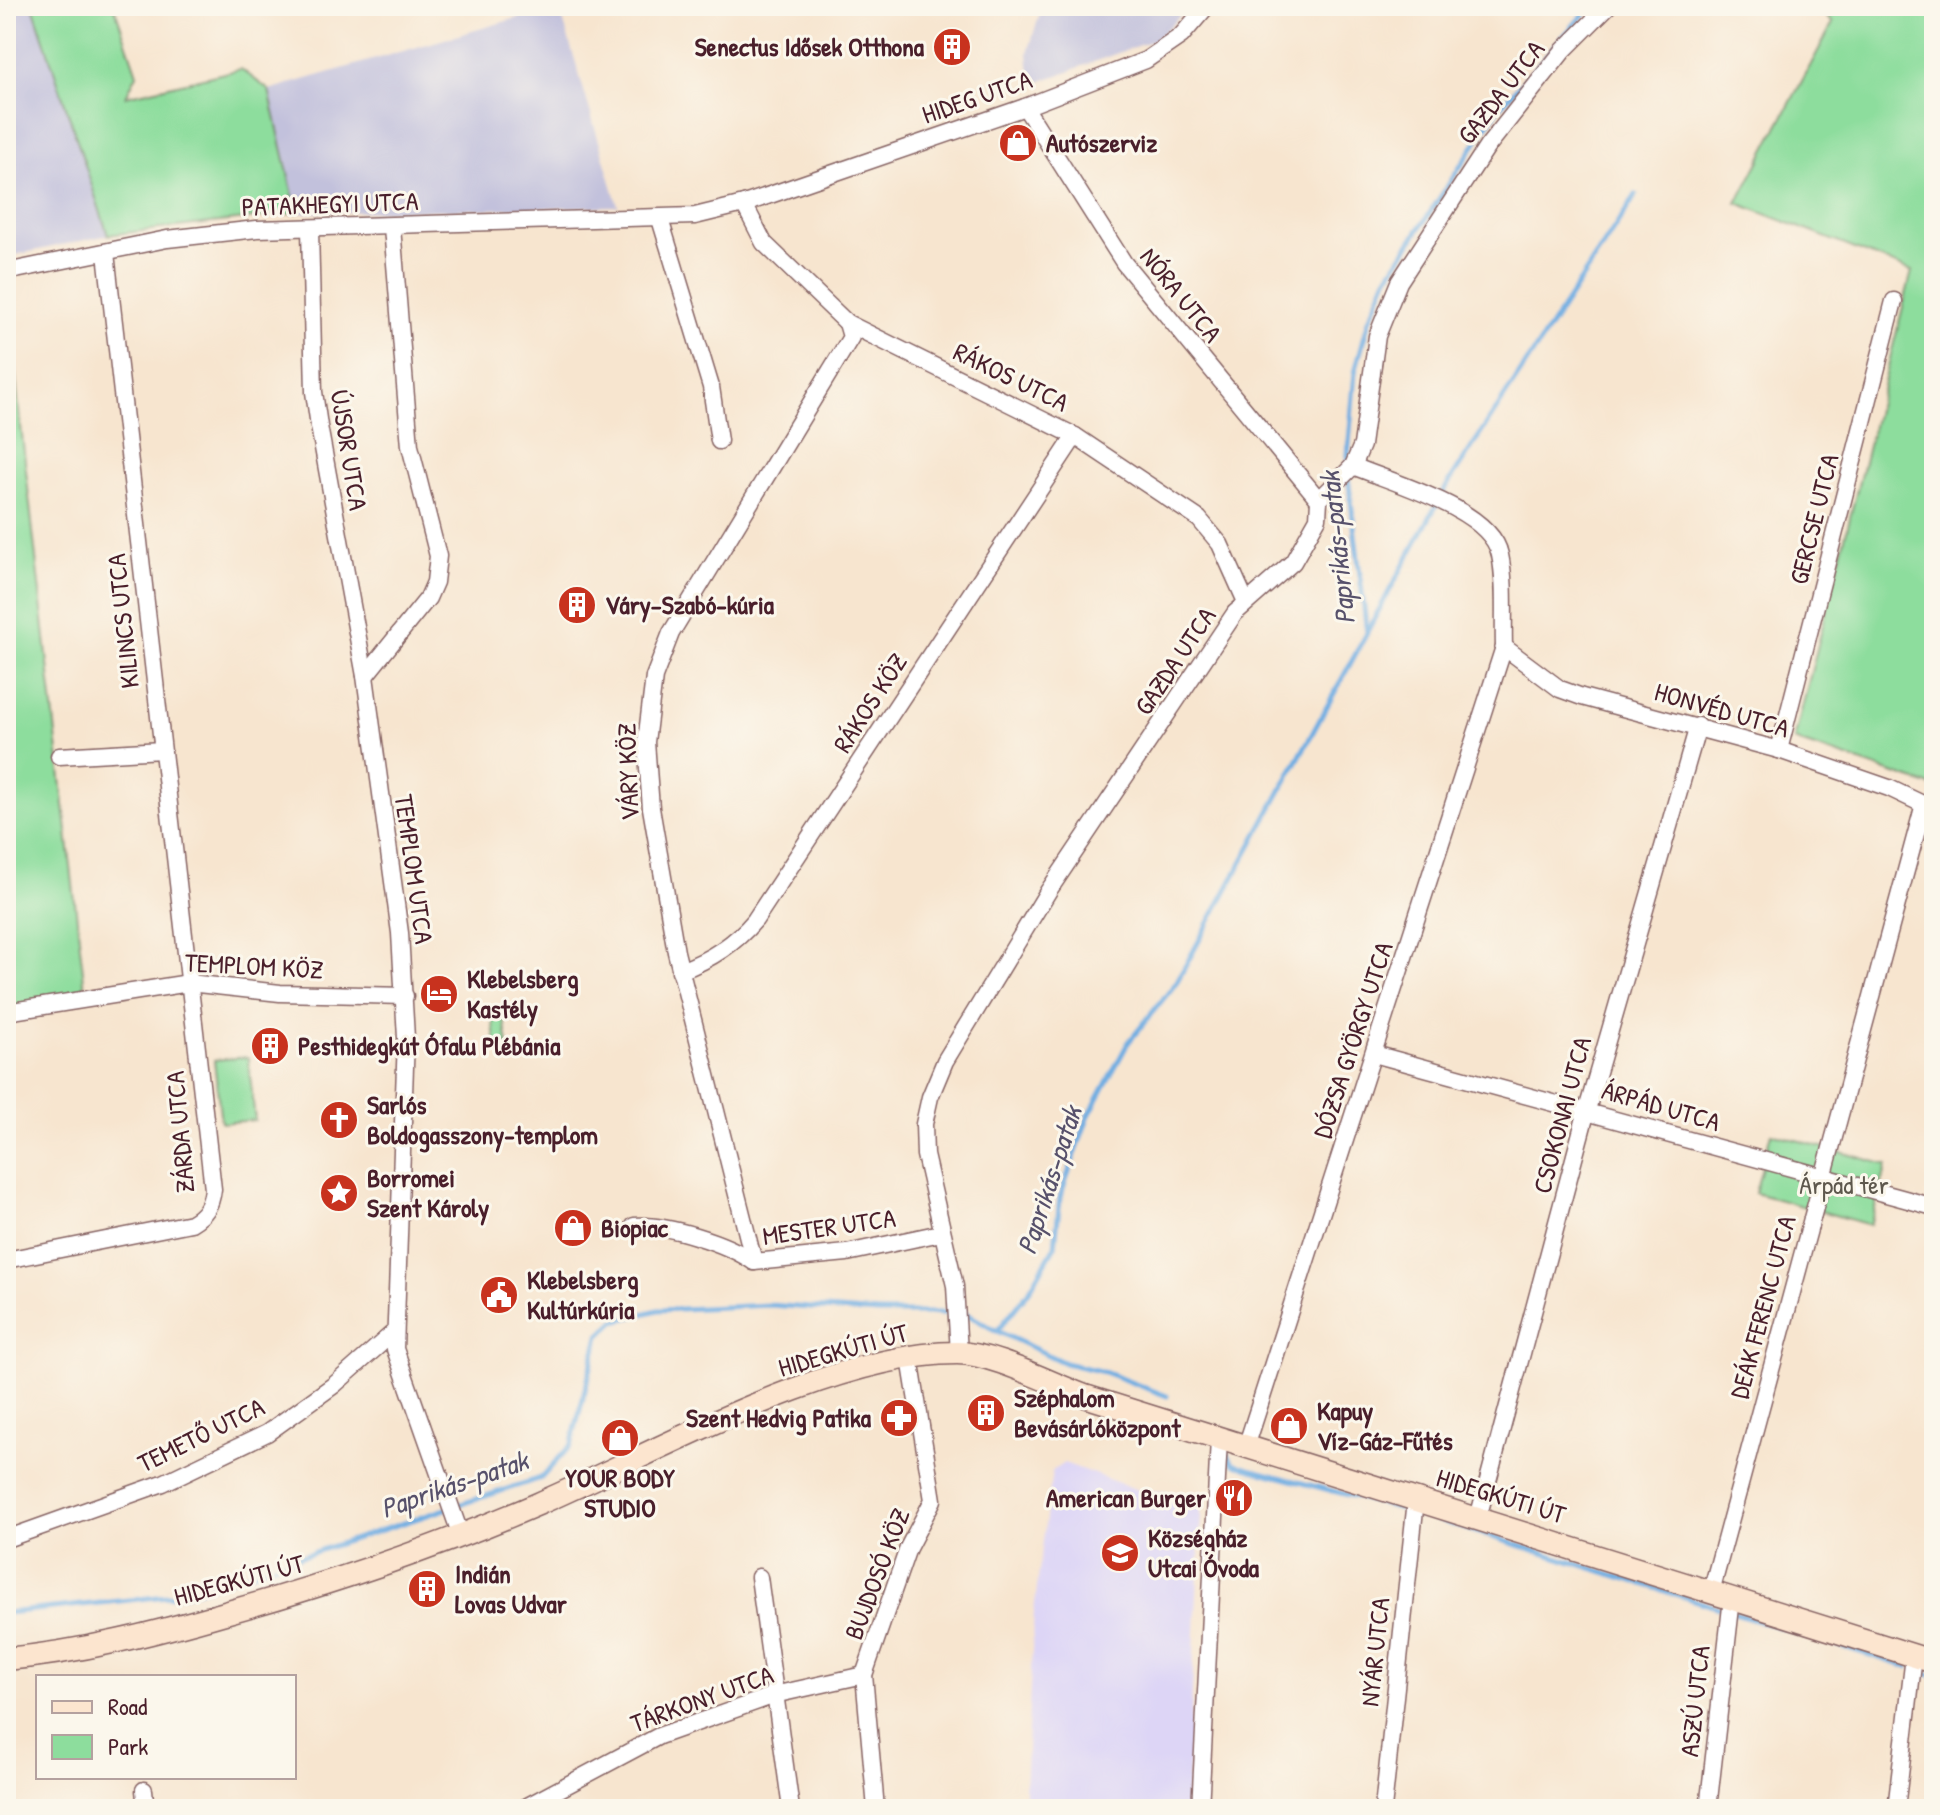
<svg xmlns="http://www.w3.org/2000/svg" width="1940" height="1815" font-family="'Patrick Hand',sans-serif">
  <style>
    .built { fill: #ddd5f6 }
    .industrial { fill: #c2c1dc }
    .green { fill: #8ddd9d; stroke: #6c7e64; stroke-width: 2 }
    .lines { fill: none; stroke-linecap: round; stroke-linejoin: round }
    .stream { stroke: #6fade2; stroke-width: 5 }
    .street-casing { stroke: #876464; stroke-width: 19 }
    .secondary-casing { stroke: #876464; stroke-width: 25 }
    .street { stroke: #fff; stroke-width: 16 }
    .secondary { stroke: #fce5cf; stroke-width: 22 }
    .labels { text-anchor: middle; stroke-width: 6; stroke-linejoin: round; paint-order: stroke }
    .poi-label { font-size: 26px; font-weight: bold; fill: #4a1f2b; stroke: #fbf7ec; text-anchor: start }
    .street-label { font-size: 26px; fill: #4a1f2b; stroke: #fbf7ec }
    .park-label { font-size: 26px; fill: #5e584d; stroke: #fbf7ec }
    .water-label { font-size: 28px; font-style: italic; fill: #57516b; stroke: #fbf7ec }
  </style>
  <rect width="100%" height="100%" fill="#fbf7ec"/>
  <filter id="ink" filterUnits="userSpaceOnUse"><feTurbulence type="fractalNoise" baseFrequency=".0125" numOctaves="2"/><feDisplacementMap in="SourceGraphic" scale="16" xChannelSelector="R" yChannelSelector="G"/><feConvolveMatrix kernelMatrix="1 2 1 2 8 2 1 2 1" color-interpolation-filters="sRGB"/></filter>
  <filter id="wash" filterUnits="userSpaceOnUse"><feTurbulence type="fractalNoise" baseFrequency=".006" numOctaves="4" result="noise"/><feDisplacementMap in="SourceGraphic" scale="32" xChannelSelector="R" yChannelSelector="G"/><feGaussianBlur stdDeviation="1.8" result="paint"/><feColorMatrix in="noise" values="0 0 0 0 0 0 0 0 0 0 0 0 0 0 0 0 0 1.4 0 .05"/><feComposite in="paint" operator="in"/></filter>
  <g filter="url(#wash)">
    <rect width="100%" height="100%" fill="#f7e5cf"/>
    <path class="built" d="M1064 1463 1138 1490 1202 1494 1186 1809H1024L1034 1611 1052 1471Z"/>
    <g class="industrial">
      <path d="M6 6H33L108 235 6 257Z"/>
      <path d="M559 6 618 206 297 213 269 90Z"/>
      <path d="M1042 6H1190L1156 39 1031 85 1028 53Z"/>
    </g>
    <g class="green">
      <path d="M33 6H114L137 74 126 96 241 69 269 90 297 213 108 235Z"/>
      <path d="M1816 6H1934V787L1794 740 1912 271 1737 203 1833 23Z"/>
      <path d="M6 294 86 999 6 1012Z"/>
      <path d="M498 1011 503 1014 508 1044 501 1050 496 1046 492 1017Z"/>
      <path d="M248 1057 255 1120 221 1123 214 1060Z"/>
      <path d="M1771 1133 1887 1165 1870 1225 1755 1193Z"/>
    </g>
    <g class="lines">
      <g class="stream">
        <path d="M1347 466 1355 372 1369 320 1387 278 1498 109 1591 6"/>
        <path d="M1368 630 1448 484 1636 195"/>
        <path d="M997 1331 1065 1363 1104 1372 1167 1396"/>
        <path d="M1228 1455 1233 1463 1245 1468 1409 1511 1908 1667"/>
        <path d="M6 1613 186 1594 541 1478 571 1445 599 1336 615 1321 658 1310 770 1305 878 1313H965L997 1331 1029 1291 1055 1246 1060 1197 1088 1117 1128 1043 1176 983 1367 633 1348 476"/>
        <path d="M1917 1670 1934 1676"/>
      </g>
    </g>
  </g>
  <g filter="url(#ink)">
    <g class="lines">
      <defs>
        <g id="street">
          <path d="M1025 107 1124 263 1319 500"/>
          <path d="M744 204 764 243 847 323 1075 436 1199 519 1220 544 1246 602"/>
          <path d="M660 219 711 387 719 441"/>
          <path d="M310 229 314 392 319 426 365 676 400 933 406 1038 395 1349 461 1536"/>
          <path d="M6 272 167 239 257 229 695 216 744 204 1025 107 1146 60 1181 36 1207 6"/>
          <path d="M1504 647 1560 689 1582 697 1779 750 1889 788 1933 809"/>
          <path d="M365 676 428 598 435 582 438 556 410 446 392 227"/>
          <path d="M1779 750 1894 301"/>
          <path d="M59 756 162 750"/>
          <path d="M680 971C710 960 735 944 755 920L1075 436"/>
          <path d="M6 1012 189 983 280 993 405 996"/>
          <path d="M1374 1054 1934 1207"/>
          <path d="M634 1226C667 1224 727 1243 754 1262L847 1253 941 1233"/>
          <path d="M6 1260 191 1223C205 1215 211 1206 213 1189L106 253"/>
          <path d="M754 1262 676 952 651 808 646 742 654 677 671 633 851 337 847 323"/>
          <path d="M959 1353 955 1286 925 1155 924 1124 930 1097 945 1061 1049 890 1235 613 1293 562 1318 518 1319 500 1353 466 1362 445 1377 336 1399 282 1487 147 1563 51 1608 6"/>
          <path d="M1246 1447 1504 647C1503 617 1506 583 1500 555 1491 509 1393 483 1353 466"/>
          <path d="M1478 1518 1587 1110 1698 726"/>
          <path d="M6 1539 163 1483 267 1433 334 1385 394 1332"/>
          <path d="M759 1577 791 1809"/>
          <path d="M1711 1592 1924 804"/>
          <path d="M144 1790 146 1809"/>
          <path d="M522 1809 659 1736 778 1694 864 1675"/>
          <path d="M876 1809 864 1675 908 1548 933 1500 910 1358"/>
          <path d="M1200 1809 1219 1439"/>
          <path d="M1383 1809 1416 1500"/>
          <path d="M1708 1809 1732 1598"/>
          <path d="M1896 1809 1914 1656"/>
        </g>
        <path id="secondary" d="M6 1659C81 1652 152 1634 225 1613 332 1583 436 1548 538 1504 656 1453 830 1353 957 1353 993 1353 1051 1384 1088 1397L1934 1662"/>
      </defs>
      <use href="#street" class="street-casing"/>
      <use href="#secondary" class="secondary-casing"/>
      <use href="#street" class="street"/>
      <use href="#secondary" class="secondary"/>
    </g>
  </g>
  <defs>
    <symbol id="building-disc" viewBox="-11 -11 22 22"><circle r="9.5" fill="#c8321e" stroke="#fbf7ec"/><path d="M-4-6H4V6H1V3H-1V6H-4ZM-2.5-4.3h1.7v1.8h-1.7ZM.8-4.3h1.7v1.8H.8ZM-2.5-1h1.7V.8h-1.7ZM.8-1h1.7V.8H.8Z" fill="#fff"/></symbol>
    <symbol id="shop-disc" viewBox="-11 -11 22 22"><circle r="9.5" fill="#c8321e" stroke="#fbf7ec"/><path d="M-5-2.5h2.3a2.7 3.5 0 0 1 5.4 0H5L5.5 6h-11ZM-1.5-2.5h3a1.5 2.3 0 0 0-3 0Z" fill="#fff"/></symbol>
    <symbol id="hotel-disc" viewBox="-11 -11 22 22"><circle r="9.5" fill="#c8321e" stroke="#fbf7ec"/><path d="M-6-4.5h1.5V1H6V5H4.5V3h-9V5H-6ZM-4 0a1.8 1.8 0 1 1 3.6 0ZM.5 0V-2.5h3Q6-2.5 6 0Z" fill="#fff"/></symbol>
    <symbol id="church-disc" viewBox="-11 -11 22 22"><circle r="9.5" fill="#c8321e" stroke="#fbf7ec"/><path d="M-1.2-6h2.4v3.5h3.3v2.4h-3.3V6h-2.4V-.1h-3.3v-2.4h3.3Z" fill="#fff"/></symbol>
    <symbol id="sight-disc" viewBox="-11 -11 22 22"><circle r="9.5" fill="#c8321e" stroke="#fbf7ec"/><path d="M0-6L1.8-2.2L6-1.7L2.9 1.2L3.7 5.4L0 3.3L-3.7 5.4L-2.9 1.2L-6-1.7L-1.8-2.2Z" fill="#fff"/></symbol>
    <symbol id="civic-disc" viewBox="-11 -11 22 22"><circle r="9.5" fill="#c8321e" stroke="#fbf7ec"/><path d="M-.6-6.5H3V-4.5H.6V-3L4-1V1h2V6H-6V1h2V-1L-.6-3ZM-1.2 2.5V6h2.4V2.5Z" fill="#fff"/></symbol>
    <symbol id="pharmacy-disc" viewBox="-11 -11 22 22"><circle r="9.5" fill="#c8321e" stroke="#fbf7ec"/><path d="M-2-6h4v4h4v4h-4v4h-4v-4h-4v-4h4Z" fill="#fff"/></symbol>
    <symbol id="restaurant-disc" viewBox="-11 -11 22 22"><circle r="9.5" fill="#c8321e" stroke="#fbf7ec"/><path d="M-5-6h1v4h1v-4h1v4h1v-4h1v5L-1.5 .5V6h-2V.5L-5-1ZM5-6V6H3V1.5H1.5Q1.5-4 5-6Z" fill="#fff"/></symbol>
    <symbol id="school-disc" viewBox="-11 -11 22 22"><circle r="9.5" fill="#c8321e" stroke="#fbf7ec"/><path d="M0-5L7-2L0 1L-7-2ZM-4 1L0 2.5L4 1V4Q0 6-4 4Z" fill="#fff"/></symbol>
  </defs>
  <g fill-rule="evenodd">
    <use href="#building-disc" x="930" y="25" width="44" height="44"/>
    <use href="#shop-disc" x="996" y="121" width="44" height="44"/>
    <use href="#building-disc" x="555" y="583" width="44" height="44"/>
    <use href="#hotel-disc" x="417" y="972" width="44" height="44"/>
    <use href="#building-disc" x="248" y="1024" width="44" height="44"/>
    <use href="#church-disc" x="317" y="1098" width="44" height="44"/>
    <use href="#sight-disc" x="317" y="1171" width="44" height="44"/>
    <use href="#shop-disc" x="551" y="1206" width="44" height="44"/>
    <use href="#civic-disc" x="477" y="1273" width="44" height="44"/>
    <use href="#building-disc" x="964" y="1391" width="44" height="44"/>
    <use href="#pharmacy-disc" x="877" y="1396" width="44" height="44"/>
    <use href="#shop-disc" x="1267" y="1404" width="44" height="44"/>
    <use href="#shop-disc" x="598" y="1416" width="44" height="44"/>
    <use href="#restaurant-disc" x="1212" y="1476" width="44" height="44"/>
    <use href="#school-disc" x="1098" y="1531" width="44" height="44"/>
    <use href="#building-disc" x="405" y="1567" width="44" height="44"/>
  </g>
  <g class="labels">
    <g class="poi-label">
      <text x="924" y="56" text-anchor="end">Senectus Idősek Otthona</text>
      <text x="1046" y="152">Autószerviz</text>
      <text x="605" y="614">Váry–Szabó-kúria</text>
      <text x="467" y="988">Klebelsberg<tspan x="467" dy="30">Kastély</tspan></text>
      <text x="298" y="1055">Pesthidegkút Ófalu Plébánia</text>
      <text x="367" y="1114">Sarlós<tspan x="367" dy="30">Boldogasszony-templom</tspan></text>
      <text x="367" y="1187">Borromei<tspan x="367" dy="30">Szent Károly</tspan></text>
      <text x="601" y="1237">Biopiac</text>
      <text x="527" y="1289">Klebelsberg<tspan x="527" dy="30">Kultúrkúria</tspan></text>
      <text x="1014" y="1407">Széphalom<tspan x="1014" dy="30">Bevásárlóközpont</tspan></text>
      <text x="1317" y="1420">Kapuy<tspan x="1317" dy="30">Víz-Gáz-Fűtés</tspan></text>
      <text x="871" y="1427" text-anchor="end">Szent Hedvig Patika</text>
      <text x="620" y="1487" text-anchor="middle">YOUR BODY<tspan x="620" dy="30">STUDIO</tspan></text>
      <text x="1206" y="1507" text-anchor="end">American Burger</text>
      <text x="1148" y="1547">Községház<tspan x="1148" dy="30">Utcai Óvoda</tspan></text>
      <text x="455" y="1583">Indián<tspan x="455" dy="30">Lovas Udvar</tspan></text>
    </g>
    <g class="street-label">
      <text transform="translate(1501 92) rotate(-52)" y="9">GAZDA UTCA</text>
      <text transform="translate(977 97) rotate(-19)" y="9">HIDEG UTCA</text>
      <text transform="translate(330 204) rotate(-2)" y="9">PATAKHEGYI UTCA</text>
      <text transform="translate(1181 295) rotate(51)" y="9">NÓRA UTCA</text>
      <text transform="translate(1011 377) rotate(26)" y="9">RÁKOS UTCA</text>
      <text transform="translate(349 450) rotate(81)" y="9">ÚJSOR UTCA</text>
      <text transform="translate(1814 519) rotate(-76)" y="9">GERCSE UTCA</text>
      <text transform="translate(123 621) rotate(-96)" y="9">KILINCS UTCA</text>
      <text transform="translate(1175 661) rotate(-56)" y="9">GAZDA UTCA</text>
      <text transform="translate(870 703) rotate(-57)" y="9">RÁKOS KÖZ</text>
      <text transform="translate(1722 710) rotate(16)" y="9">HONVÉD UTCA</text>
      <text transform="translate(628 772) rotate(-92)" y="9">VÁRY KÖZ</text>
      <text transform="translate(414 869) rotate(82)" y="9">TEMPLOM UTCA</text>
      <text transform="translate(254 966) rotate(3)" y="9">TEMPLOM KÖZ</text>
      <text transform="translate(1353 1040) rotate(-72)" y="9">DÓZSA GYÖRGY UTCA</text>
      <text transform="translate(1661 1106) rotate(16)" y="9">ÁRPÁD UTCA</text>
      <text transform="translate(1562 1115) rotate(-75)" y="9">CSOKONAI UTCA</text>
      <text transform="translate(180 1132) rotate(-95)" y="9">ZÁRDA UTCA</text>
      <text transform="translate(829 1227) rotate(-8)" y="9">MESTER UTCA</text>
      <text transform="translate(1763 1307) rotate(-75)" y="9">DEÁK FERENC UTCA</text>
      <text transform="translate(843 1350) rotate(-16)" y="9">HIDEGKÚTI ÚT</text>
      <text transform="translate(201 1435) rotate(-26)" y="9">TEMETŐ UTCA</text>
      <text transform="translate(1501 1496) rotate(17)" y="9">HIDEGKÚTI ÚT</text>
      <text transform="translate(877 1574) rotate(-69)" y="9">BUJDOSÓ KÖZ</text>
      <text transform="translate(239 1580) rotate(-15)" y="9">HIDEGKÚTI ÚT</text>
      <text transform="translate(1375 1652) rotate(-84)" y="9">NYÁR UTCA</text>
      <text transform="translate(702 1699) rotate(-20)" y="9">TÁRKONY UTCA</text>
      <text transform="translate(1695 1701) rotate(-84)" y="9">ASZÚ UTCA</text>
    </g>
    <g class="park-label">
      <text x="1844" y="1194">Árpád tér</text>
    </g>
    <g class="water-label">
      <text transform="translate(1337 548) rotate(-96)" y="10">Paprikás-patak</text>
      <text transform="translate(1049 1180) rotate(-72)" y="10">Paprikás-patak</text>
      <text transform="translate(454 1484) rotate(-19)" y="10">Paprikás-patak</text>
    </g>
  </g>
  <rect width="1940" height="1815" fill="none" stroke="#fbf7ec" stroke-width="32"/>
  <rect x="36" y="1675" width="260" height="104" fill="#fbf7ec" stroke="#b4a19f" stroke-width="2"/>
  <rect x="52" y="1701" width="40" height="12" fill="#fce5cf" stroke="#b4a19f" stroke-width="2"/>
  <text x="108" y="1715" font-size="24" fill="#4a1f2b">Road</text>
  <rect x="52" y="1735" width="40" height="24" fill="#8ddd9d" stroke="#b4a19f" stroke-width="2"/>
  <text x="108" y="1755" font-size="24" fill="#4a1f2b">Park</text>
</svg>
